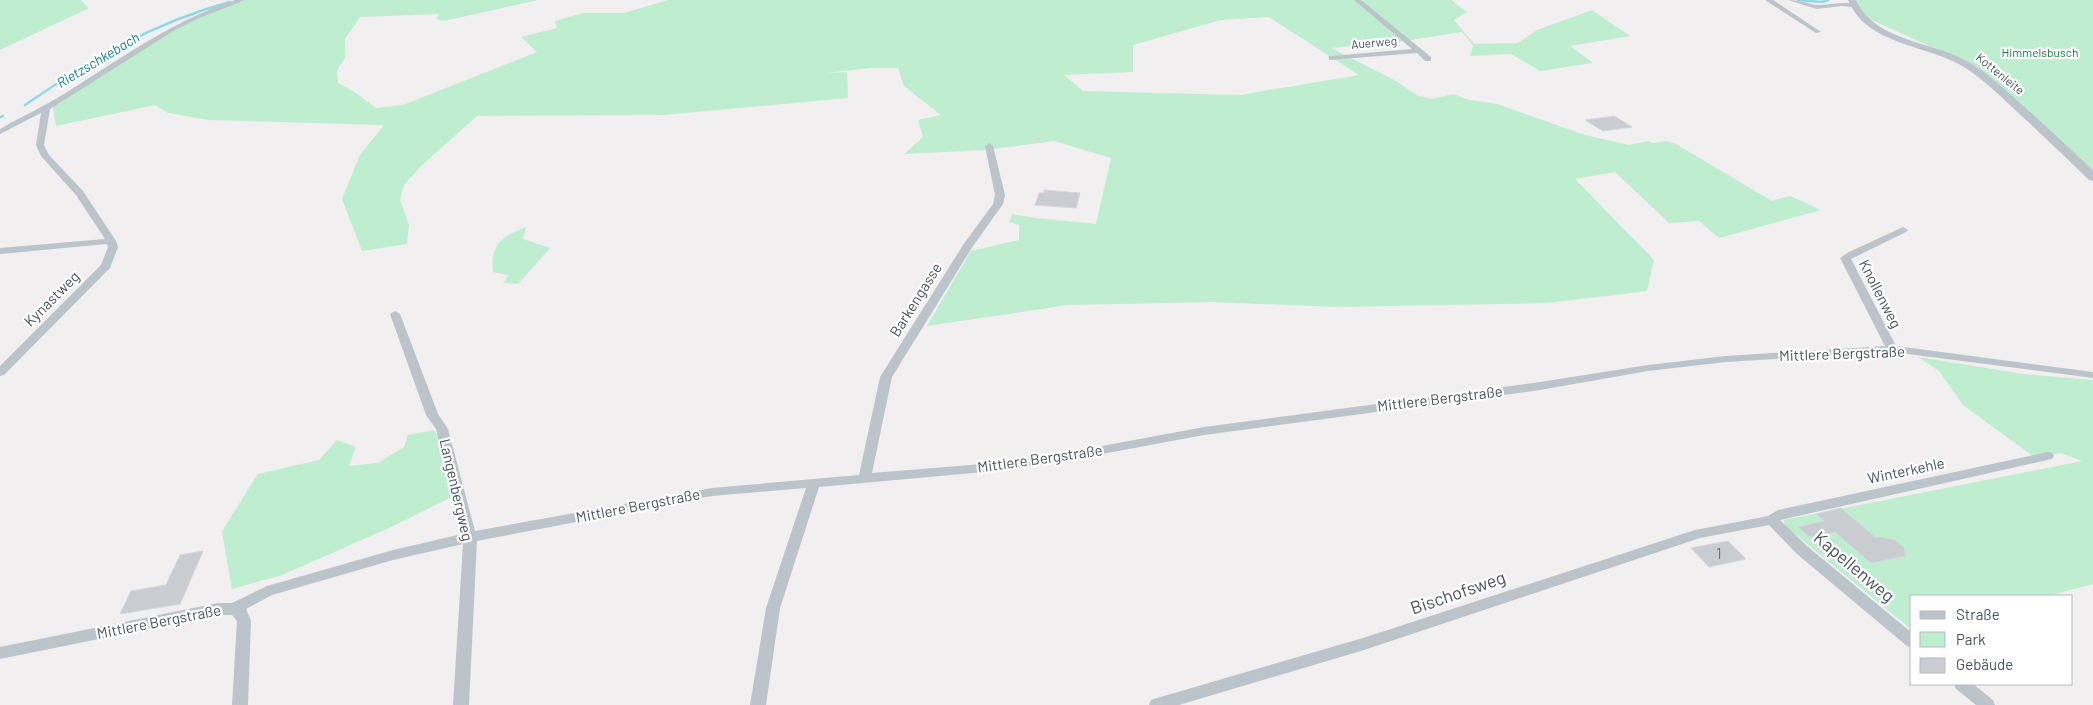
<svg xmlns="http://www.w3.org/2000/svg" width="2093" height="705" font-family="Barlow,sans-serif">
  <style>
    .green { fill: #bfedcf; fill-rule: evenodd }
    .lines { fill: none; stroke-linecap: round; stroke-linejoin: round }
    .stream { stroke: #8ed9e8; stroke-width: 2.5 }
    .building { fill: #c9ccd1; stroke: #d3d6da }
    .minor { fill: #bbc4cb; fill-rule: evenodd }
    .tertiary { fill: #bbc4cb; fill-rule: evenodd }
    .labels { text-anchor: middle; stroke-width: 4.5; stroke-linejoin: round; paint-order: stroke }
    .far-street-label { font-size: 12px; fill: #48535c; stroke: #fff }
    .far-park-label { font-size: 12px; fill: #1b7b47; stroke: #fff }
    .far-water-label { font-size: 14px; font-style: italic; fill: #128095; stroke: #fff }
    .street-label { font-size: 15px; fill: #48535c; stroke: #fff }
    .near-number-label { font-size: 15px; fill: #687179 }
    .near-street-label { font-size: 18px; fill: #48535c; stroke: #fff }
  </style>
  <rect width="100%" height="100%" fill="#f1efef"/>
  <g class="green">
    <path d="M0 0H81L89 8 0 50Z"/>
    <path d="M242 0H538L444 21 436 19 439 14 360 17 345 39V58L337 70 338 83 356 93 376 108 403 105 537 52 521 37 557 28 555 21 583 13H624L668 0H1451L1467 12 1454 20 1474 44 1518 43 1537 30 1592 10 1630 36 1570 46 1593 63 1540 71 1511 54 1470 56 1473 45 1462 32 1404 41 1331 48 1396 81 1418 96 1432 99 1454 94 1465 99 1497 104 1585 135 1629 145 1648 141 1653 143 1667 141 1676 144 1772 201 1790 196 1821 210 1719 238 1699 221 1669 223 1615 172 1575 179 1654 260 1647 291 1547 303 1337 307 1212 302 1068 305 927 326 971 251 1019 240V225L1009 222 1012 214 1035 218 1096 224 1111 158 1054 141 986 150 904 154 923 137 918 120 941 115 904 86 898 68H870L826 73 847 72 848 98 664 115 477 116 421 166 404 185 400 200 409 225 407 244 362 251 342 199 360 155 384 125 209 120 168 113 155 105 56 126 53 107 184 21ZM1269 17 1359 75 1240 95 1083 91 1064 75 1133 72V45L1221 20Z"/>
    <path d="M1856 0H2093V170L1983 72 1962 58 1925 44 1865 17Z"/>
    <path d="M526 227 523 239 550 248 518 284 503 283 509 275 493 272C490 245 502 236 526 227Z"/>
    <path d="M1918 357 2023 374 2093 380V584L2048 596H1912V630L1785 526 1784 520 2082 461 2061 453 2034 457 1963 405 1939 371Z"/>
    <path d="M434 430 440 440 454 496 389 528 282 575 232 589 222 531 258 474 319 460 337 440 356 447 349 466 378 463 404 447 408 435Z"/>
  </g>
  <g class="lines">
    <g class="stream">
      <path d="M1798 0 1822 2 1828 0"/>
      <path d="M25 105C91 60 152 23 230 2"/>
      <path d="M0 117 3 116"/>
    </g>
  </g>
  <g class="building">
    <path d="M1614 116 1632 127 1603 131 1585 120Z"/>
    <path d="M1044 190 1080 193 1076 208 1035 205 1039 193H1044Z"/>
    <path d="M1841 508 1876 538 1881 537 1895 540 1904 548 1905 556 1871 563 1835 532 1810 537 1798 527 1824 521 1816 514Z"/>
    <path d="M1728 541 1746 559 1709 567 1691 548Z"/>
    <path d="M203 551 180 604 120 614 131 591 166 585 180 555Z"/>
  </g>
  <g class="lines">
    <g class="minor">
      <path d="M235 0H245L197 19 175 30 50 109 44 145 49 155 83 191 116 241 118 247 110 268 4 375 0 376V366L101 265 108 247 107 244 0 254V248L105 239 76 195 41 156 36 145 41 113 0 134V129C21 117 43 107 64 94 120 59 172 21 235 0Z"/>
      <path d="M1354 0H1361L1431 57V61H1425L1417 53 1329 60V56H1332L1412 49Z"/>
      <path d="M1765 0H1773L1821 32 1816 33Z"/>
      <path d="M1788 0C1798 0 1806 3 1816 5 1829 6 1844 0 1856 5L1853 7 1841 6 1817 9Z"/>
      <path d="M989 143 993 146 1005 195 1003 204 973 246 892 377 872 473 995 463 1059 454 1204 427 1540 382 1648 365 1726 356 1885 346 1840 258 1849 252 1903 227 1908 230 1906 232 1851 259 1896 346 2093 372V378L1892 352 1726 362 1648 371 1540 390 1204 435 1059 462 995 471 819 487 780 608 766 705H750L766 608 806 488 712 496 477 541 469 705H453L463 544 393 560 272 595 246 609 251 621 248 705H232L237 621 232 615H218L0 659V647L218 603H232L267 586 393 550 462 534 436 429 426 415 390 314 395 311 400 314 438 414 448 429 475 531 712 488 859 475 880 377 963 245 993 204 995 195 985 146Z"/>
      <path d="M2048 452 2052 453 2054 456 2052 459 1780 520 1807 546 1912 633V648L1907 646 1797 554 1769 525 1700 538 1364 650 1179 705H1149L1151 700 1157 698 1363 638 1695 530 1768 516 1778 510Z"/>
      <path d="M1954 684H1973L1993 700 1995 705H1976L1956 689Z"/>
    </g>
    <path class="tertiary" d="M1848 0H1856C1874 40 1928 41 1963 59 1985 70 2002 87 2020 103 2045 125 2069 148 2093 170V181L2089 180C2063 155 2037 130 2011 106 1994 90 1977 74 1957 63 1919 44 1866 43 1848 0Z"/>
  </g>
  <g class="labels">
    <g class="far-street-label">
      <text transform="translate(1374 43) rotate(-5)" y="4">Auerweg</text>
      <text transform="translate(2000 74) rotate(39)" y="4">Kottenleite</text>
    </g>
    <g class="far-park-label">
      <text x="2040" y="57">Himmelsbusch</text>
    </g>
    <g class="far-water-label">
      <text transform="translate(98 60) rotate(-31)" y="5">Rietzschkebach</text>
    </g>
    <g class="street-label">
      <text transform="translate(1880 294) rotate(63)" y="5">Knollenweg</text>
      <text transform="translate(52 299) rotate(-45)" y="5">Kynastweg</text>
      <text transform="translate(916 300) rotate(-58)" y="5">Barkengasse</text>
      <text transform="translate(1842 354) rotate(-2)" y="5">Mittlere Bergstraße</text>
      <text transform="translate(1440 399) rotate(-7)" y="5">Mittlere Bergstraße</text>
      <text transform="translate(1040 459) rotate(-8)" y="5">Mittlere Bergstraße</text>
      <text transform="translate(1906 471) rotate(-12)" y="5">Winterkehle</text>
      <text transform="translate(456 490) rotate(77)" y="5">Langenbergweg</text>
      <text transform="translate(638 506) rotate(-11)" y="5">Mittlere Bergstraße</text>
      <text transform="translate(159 622) rotate(-11)" y="5">Mittlere Bergstraße</text>
    </g>
    <g class="near-number-label">
      <text x="1719" y="559">1</text>
    </g>
    <g class="near-street-label">
      <text transform="translate(1854 567) rotate(40)" y="6">Kapellenweg</text>
      <text transform="translate(1458 593) rotate(-19)" y="6">Bischofsweg</text>
    </g>
  </g>
  <rect x="1910" y="595" width="162" height="90" fill="#ffffff" stroke="#b6babe"/>
  <rect x="1920" y="611" width="25" height="8" fill="#bbc4cb" stroke="#b6babe"/>
  <text x="1956" y="620" font-size="15" fill="#48535c">Straße</text>
  <rect x="1920" y="632" width="25" height="15" fill="#bfedcf" stroke="#b6babe"/>
  <text x="1956" y="645" font-size="15" fill="#48535c">Park</text>
  <rect x="1920" y="658" width="25" height="15" fill="#c9ccd1" stroke="#b6babe"/>
  <text x="1956" y="670" font-size="15" fill="#48535c">Gebäude</text>
</svg>
